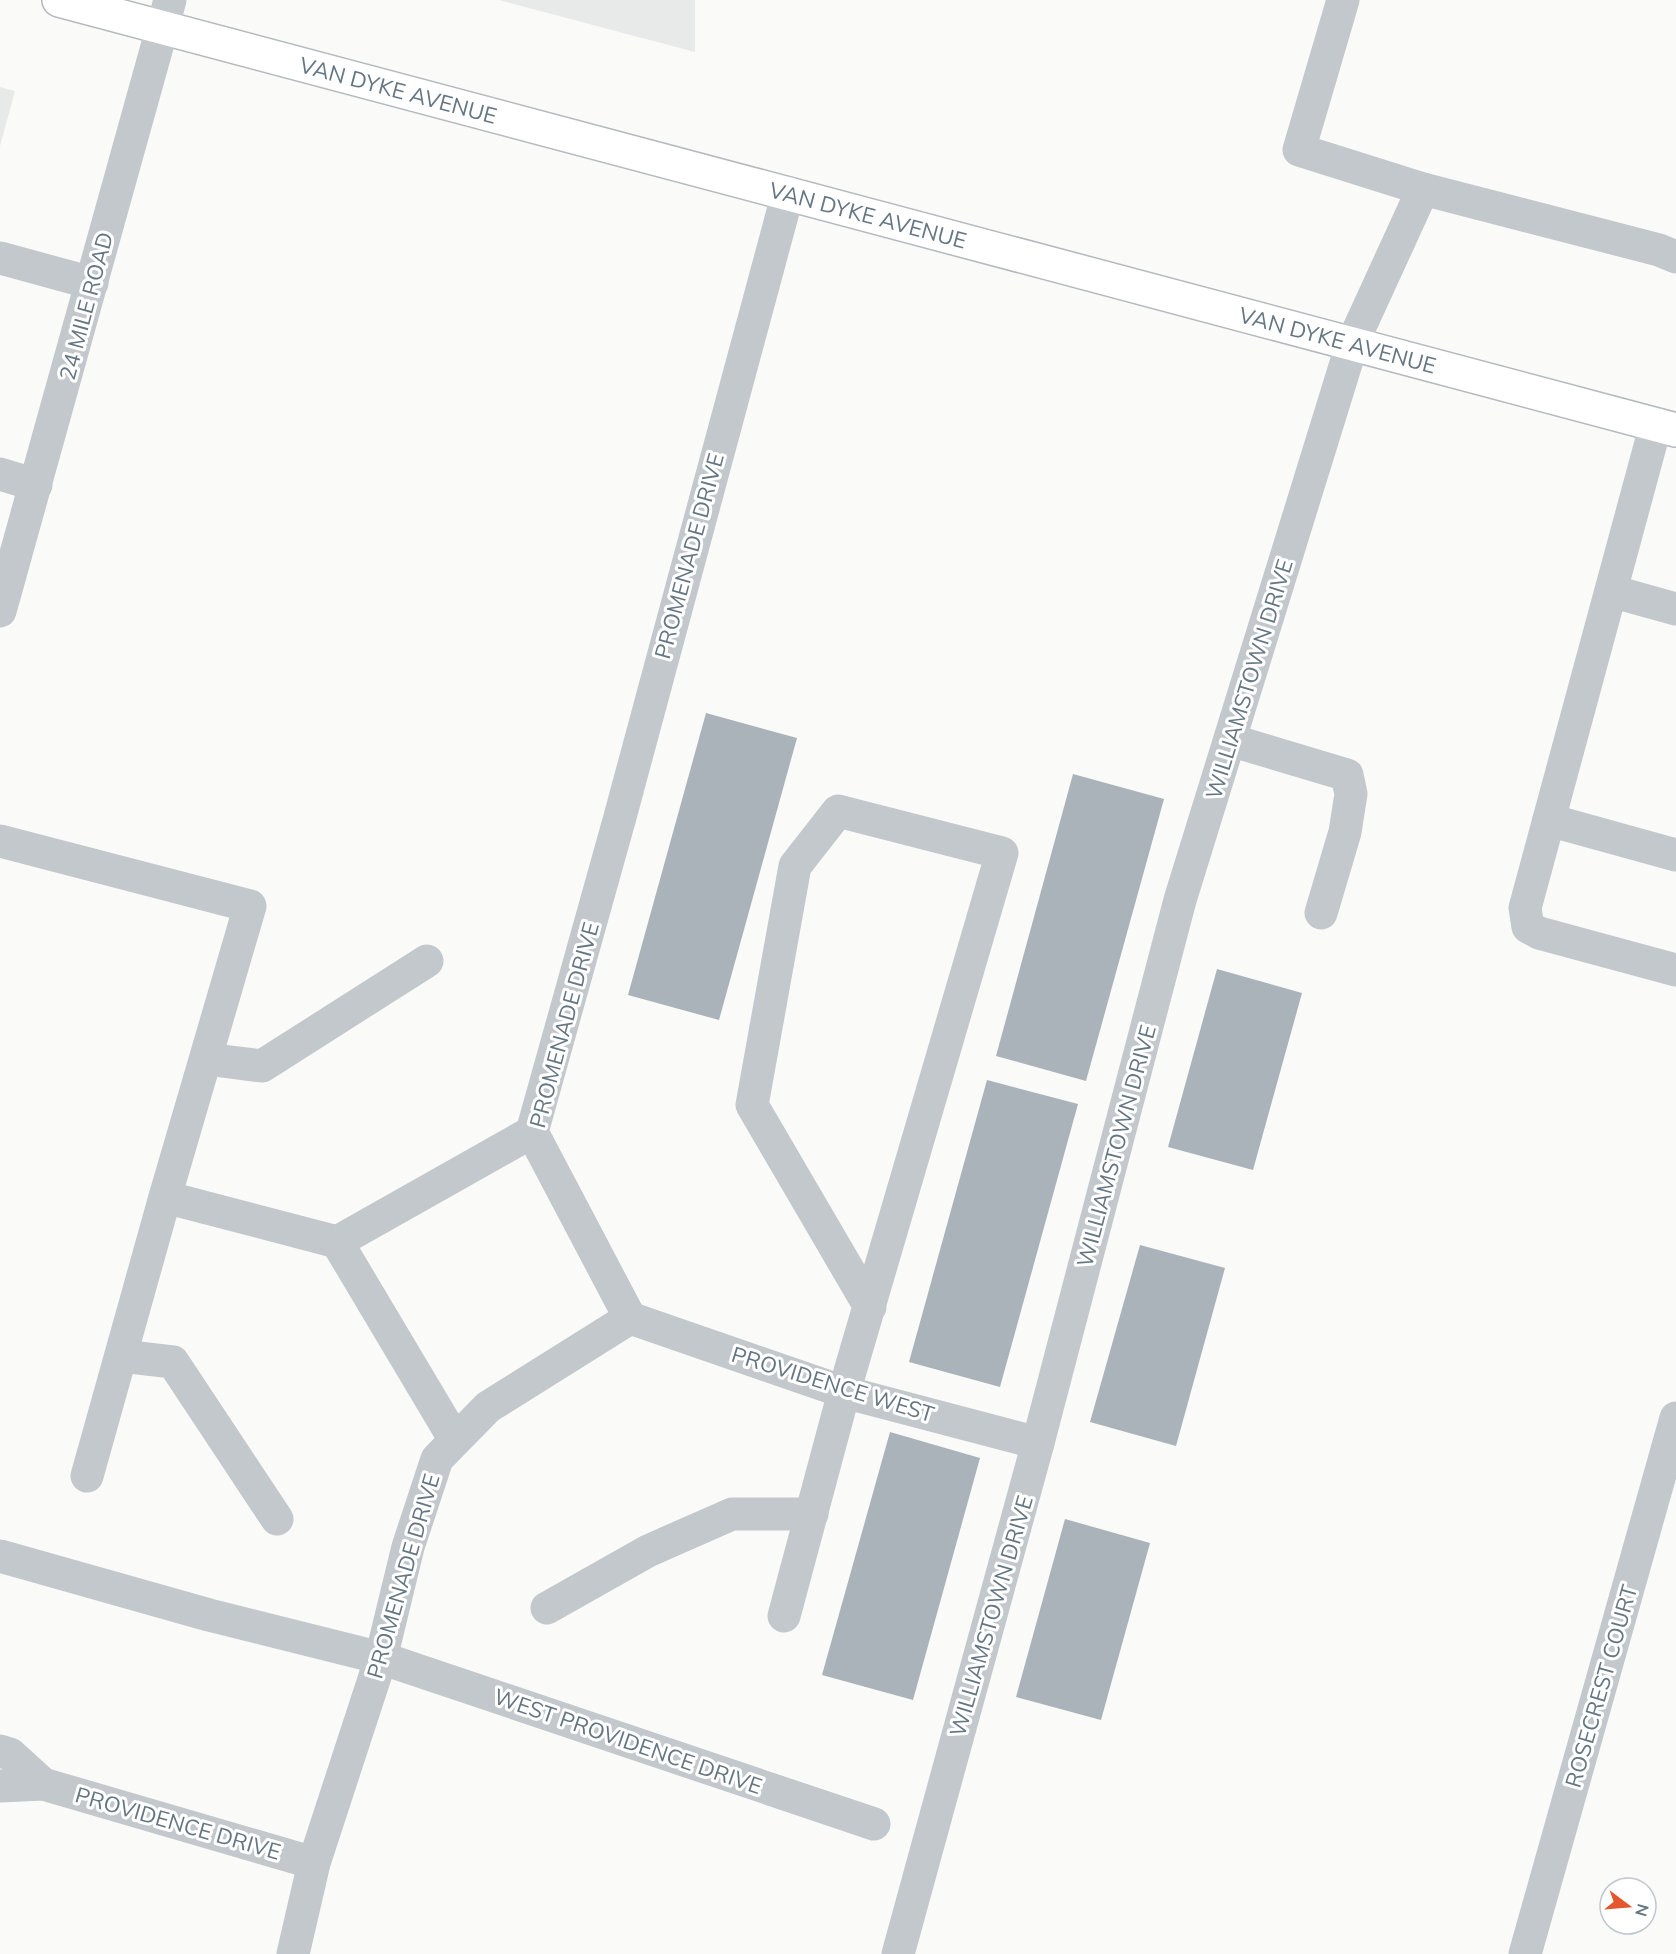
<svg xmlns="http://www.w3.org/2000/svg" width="1676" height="1954" font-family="Mulish,sans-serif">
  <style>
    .built { fill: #e8e9e9 }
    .building { fill: #aab3b9 }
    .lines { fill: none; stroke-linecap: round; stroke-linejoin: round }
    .major-casing { stroke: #b5babe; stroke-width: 36 }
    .minor { stroke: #c3c8cc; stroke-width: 33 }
    .major { stroke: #fff; stroke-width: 33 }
    .labels { text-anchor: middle; stroke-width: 6; stroke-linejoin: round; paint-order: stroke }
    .street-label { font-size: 22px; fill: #657683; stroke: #fff }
  </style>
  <rect width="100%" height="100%" fill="#fafaf8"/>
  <g class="built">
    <path d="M499 0H695V52Z"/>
    <path d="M0 87 15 91 0 146Z"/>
  </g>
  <g class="building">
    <path d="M706 713 797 738 719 1020 628 995Z"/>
    <path d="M1073 774 1164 799 1086 1081 996 1056Z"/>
    <path d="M1217 969 1302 993 1253 1170 1168 1147Z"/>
    <path d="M987 1080 1078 1104 1000 1387 909 1362Z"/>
    <path d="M1140 1245 1225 1268 1176 1446 1090 1422Z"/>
    <path d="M890 1432 980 1458 913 1700 822 1675Z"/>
    <path d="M1065 1519 1150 1543 1101 1720 1016 1697Z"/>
  </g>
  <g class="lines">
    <defs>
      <g id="major">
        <path id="s1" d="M59 0 1676 430"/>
      </g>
    </defs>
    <use href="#major" class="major-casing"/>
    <g class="minor">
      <path d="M1343 0 1299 150 1423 189 1659 250 1676 257"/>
      <path d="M0 258 92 283"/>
      <path d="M1656 424 1525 908 1528 927 1539 933 1676 970"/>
      <path d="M0 474 36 485"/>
      <path d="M1611 591 1676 609"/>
      <path d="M0 611 170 0"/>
      <path d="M1230 740 1347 775 1351 794 1345 832 1321 913"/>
      <path d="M1549 820 1676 855"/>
      <path d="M0 841 250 906 165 1197 87 1476"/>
      <path d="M206 1059 262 1066 427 961"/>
      <path d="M165 1197 337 1242"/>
      <path d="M630 1318 844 1392 1038 1443"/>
      <path d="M121 1356 173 1362 277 1519"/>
      <path d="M455 1440 337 1242 532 1132"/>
      <path d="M0 1556 209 1615 381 1658 874 1824"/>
      <path d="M547 1608 648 1551 732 1514H812"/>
      <path d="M784 1616 844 1392 1002 853 838 811 795 866 752 1105 870 1307"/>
      <path d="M0 1751 10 1754 43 1784"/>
      <path d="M0 1786 43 1784 314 1863"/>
      <path d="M293 1954 314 1863 381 1658 408 1547 437 1459 488 1407 630 1318 532 1132 620 817 788 193"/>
      <path d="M898 1954 1038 1443 1180 900 1352 344 1423 189"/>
      <path d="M1525 1954 1676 1418"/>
    </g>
    <use href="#major" class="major"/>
  </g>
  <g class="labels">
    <g class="street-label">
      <text dy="8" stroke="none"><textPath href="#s1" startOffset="351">VAN DYKE AVENUE</textPath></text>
      <text dy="8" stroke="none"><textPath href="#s1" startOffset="837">VAN DYKE AVENUE</textPath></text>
      <text transform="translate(86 306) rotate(-75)" y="8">24 MILE ROAD</text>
      <text dy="8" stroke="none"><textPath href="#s1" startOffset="1323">VAN DYKE AVENUE</textPath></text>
      <text transform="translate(689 556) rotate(-75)" y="8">PROMENADE DRIVE</text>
      <text transform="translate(1249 679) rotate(-73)" y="8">WILLIAMSTOWN DRIVE</text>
      <text transform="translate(564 1025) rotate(-75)" y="8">PROMENADE DRIVE</text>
      <text transform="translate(1116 1146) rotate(-75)" y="8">WILLIAMSTOWN DRIVE</text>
      <text transform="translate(833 1384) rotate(17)" y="8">PROVIDENCE WEST</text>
      <text transform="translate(403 1576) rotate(-74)" y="8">PROMENADE DRIVE</text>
      <text transform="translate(991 1616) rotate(-74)" y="8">WILLIAMSTOWN DRIVE</text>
      <text transform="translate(1601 1686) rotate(-74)" y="8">ROSECREST COURT</text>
      <text transform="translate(628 1741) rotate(19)" y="8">WEST PROVIDENCE DRIVE</text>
      <text transform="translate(178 1823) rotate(16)" y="8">PROVIDENCE DRIVE</text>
    </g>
  </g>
  <g transform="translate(1628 1906) rotate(106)"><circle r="28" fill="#ffffff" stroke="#c1c8cd" stroke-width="1.5"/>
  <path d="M0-4.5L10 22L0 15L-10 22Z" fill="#e4572e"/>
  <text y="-9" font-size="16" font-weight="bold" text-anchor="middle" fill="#657683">N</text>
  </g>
</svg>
